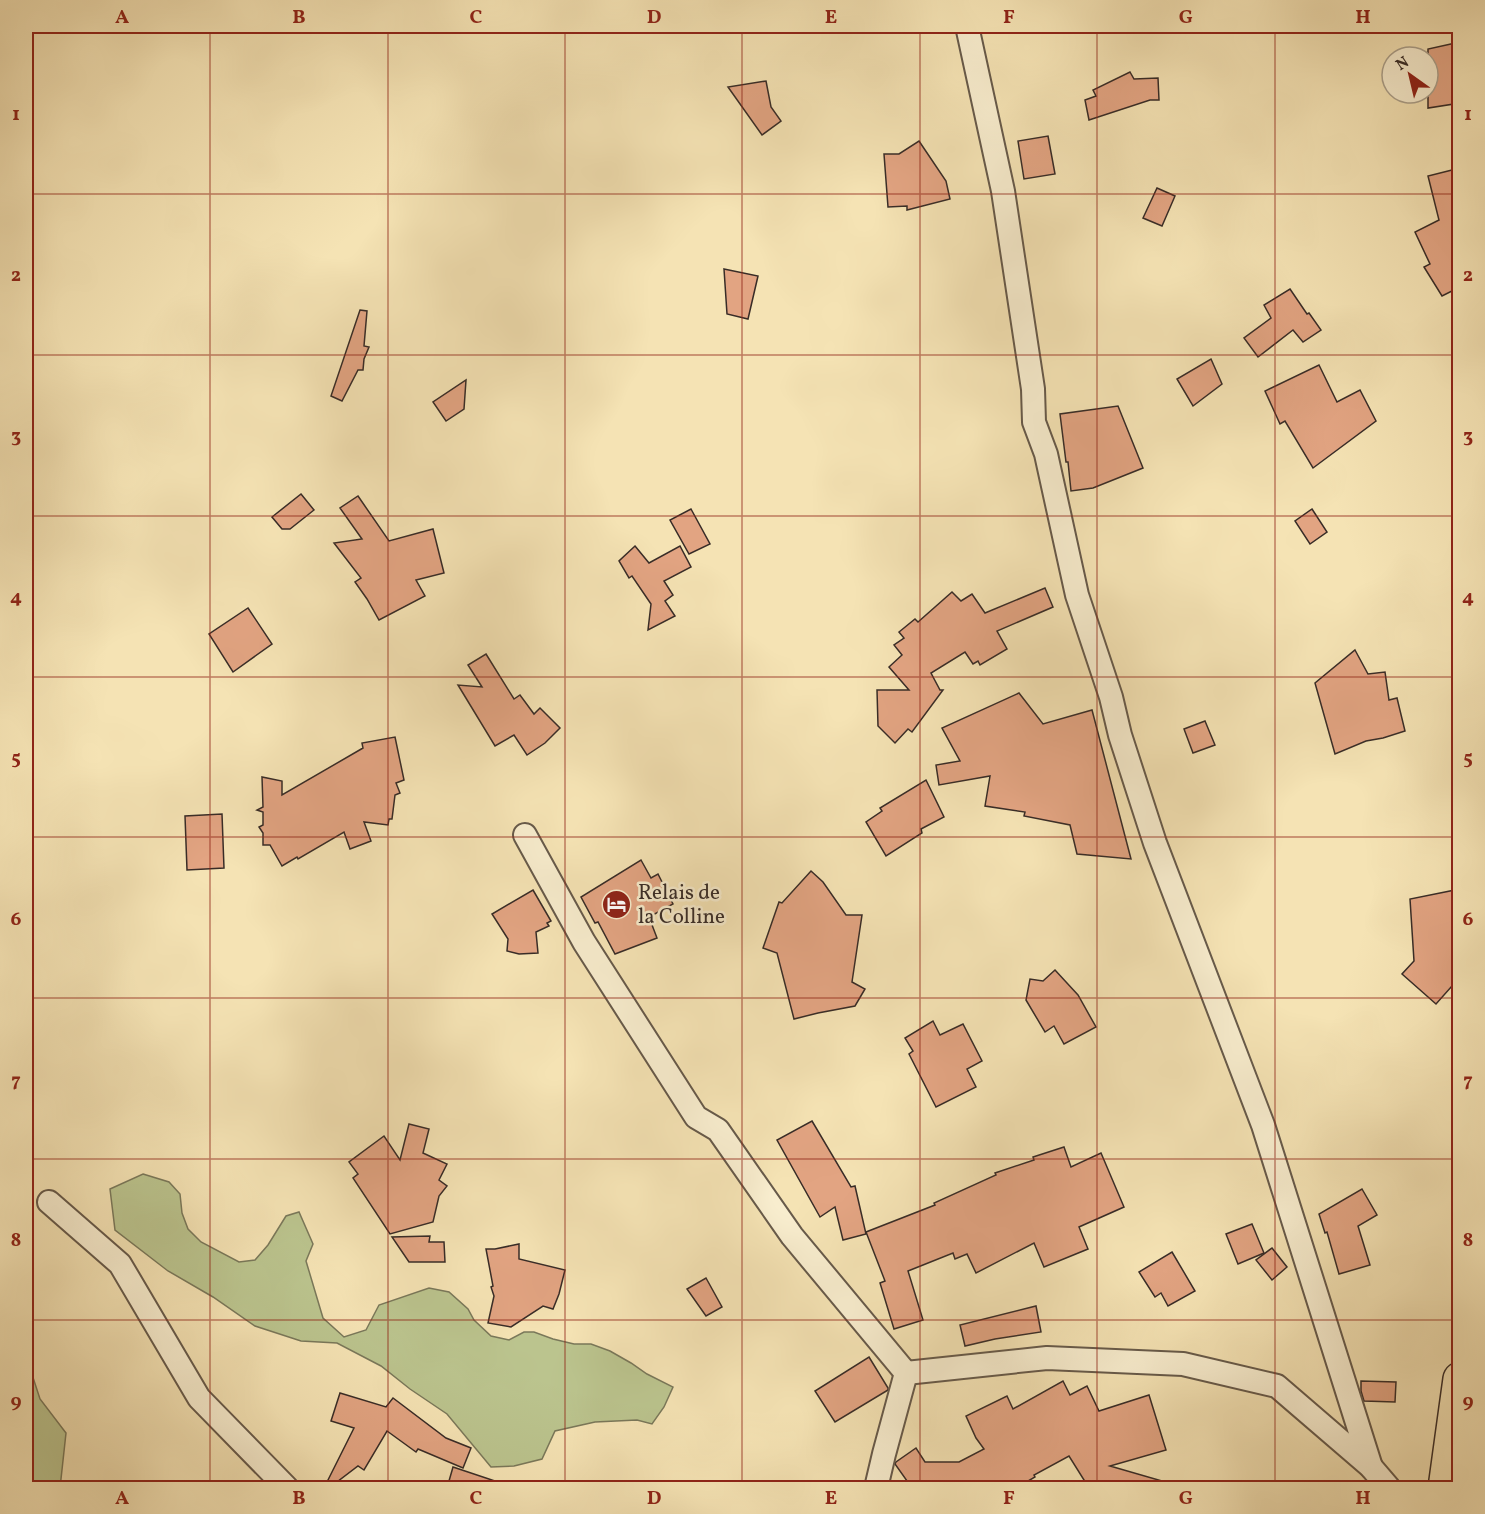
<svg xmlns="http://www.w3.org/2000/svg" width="1485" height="1514" font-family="Vollkorn,serif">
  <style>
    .green { fill: #bbc48e; stroke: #7a785a; stroke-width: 1.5 }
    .building { fill: #e2a482; stroke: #382c27; stroke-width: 1.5 }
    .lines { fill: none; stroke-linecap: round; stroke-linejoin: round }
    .minor-casing { stroke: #675a4a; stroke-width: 26 }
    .primary-casing { stroke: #382c27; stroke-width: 36 }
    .minor { stroke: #f8edce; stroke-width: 22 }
    .primary { stroke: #f5e3b4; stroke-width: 33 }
    .grid { fill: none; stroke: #8f2418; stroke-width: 1.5; stroke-opacity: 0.55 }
    .labels { text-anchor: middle; stroke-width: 5; stroke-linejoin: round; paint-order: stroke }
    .poi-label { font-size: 21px; fill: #382c27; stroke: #f8edce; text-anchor: start }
    .neatline { fill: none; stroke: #8f2418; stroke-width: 2 }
    .grid-label { font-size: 20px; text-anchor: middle; font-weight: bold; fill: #8f2418 }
  </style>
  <rect width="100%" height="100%" fill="#f5e3b4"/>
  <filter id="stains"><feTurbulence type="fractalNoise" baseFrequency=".00333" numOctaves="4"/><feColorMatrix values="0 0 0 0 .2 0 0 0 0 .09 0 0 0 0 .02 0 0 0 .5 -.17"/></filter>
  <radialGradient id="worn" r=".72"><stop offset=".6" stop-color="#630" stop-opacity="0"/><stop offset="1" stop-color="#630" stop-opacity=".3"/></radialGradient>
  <g class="green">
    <path d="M143 1174 169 1182 180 1194 182 1213 188 1229 201 1242 239 1262 255 1260 268 1245 286 1216 299 1212 313 1244 306 1261 323 1318 344 1337 366 1330 379 1305 429 1288 449 1292 468 1309 474 1320 491 1336 509 1340 524 1332H534L553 1339 574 1344H591L610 1351 631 1363 647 1374 673 1387 664 1407 652 1424 637 1420 595 1422 555 1431 542 1459 514 1466 491 1467 447 1414 410 1389 381 1366 337 1343 301 1341 255 1326 213 1297 168 1271 115 1230 110 1189Z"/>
    <path d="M26 1356 40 1399 66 1433 60 1488H26Z"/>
  </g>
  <g class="building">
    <path d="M1460 42V103L1428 108V49Z"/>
    <path d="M1130 72 1134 79 1158 78 1159 100H1150L1089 120 1085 100 1096 96 1093 90Z"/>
    <path d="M766 81 771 107 781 121 762 135 728 87Z"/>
    <path d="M1048 136 1055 174 1024 179 1018 141Z"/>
    <path d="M919 141 946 181 950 199 907 210V206L888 207 884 154H899Z"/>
    <path d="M1460 168V287L1442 296 1424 267 1430 264 1415 232 1439 220 1428 176Z"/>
    <path d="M1157 188 1175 196 1162 226 1143 218Z"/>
    <path d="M724 269 758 276 748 319 727 314Z"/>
    <path d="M1290 289 1307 314 1309 313 1321 330 1303 342 1293 330 1258 357 1244 338 1271 318 1264 305Z"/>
    <path d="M360 310 367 311 364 346 369 347 364 359 363 370H358L342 401 331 396Z"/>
    <path d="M1211 359 1222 384 1193 406 1177 379Z"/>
    <path d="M1319 365 1337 402 1360 390 1376 421 1313 468 1285 421 1280 424 1265 391Z"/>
    <path d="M466 380 464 409 446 421 433 402Z"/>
    <path d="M1118 406 1143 468 1093 488 1071 491 1068 462H1066L1060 414Z"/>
    <path d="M301 494 314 510 290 529H282L272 517Z"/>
    <path d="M358 496 389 541 433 529 444 573 416 580 425 596 379 620 367 599 355 582 361 578 334 543 362 539 340 508Z"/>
    <path d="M691 509 710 544 689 554 670 520Z"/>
    <path d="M1312 509 1327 532 1310 544 1295 521Z"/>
    <path d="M635 546 649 563 680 546 691 567 664 581 673 595 665 601 675 616 648 630 651 604 632 576 629 578 619 561Z"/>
    <path d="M1045 588 1053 607 997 631 1007 649 980 665 978 661 973 664 965 652 931 673 940 690H943L912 732 908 729 895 743 878 726 877 690H909L889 667 902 655 894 645 904 638 899 632 915 619 918 622 952 592 961 601 972 594 985 613Z"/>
    <path d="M248 608 272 644 233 672 209 634Z"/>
    <path d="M1355 650 1368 674 1385 672 1389 700 1397 698 1405 731 1383 738 1366 741 1335 754 1315 683Z"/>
    <path d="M486 654 514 699 520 695 534 714 540 708 560 728 545 743 527 755 514 735 495 746 458 685 482 687 468 665Z"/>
    <path d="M1019 693 1043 724 1092 710 1131 859 1077 854 1070 825 1024 816 1025 812 985 806 990 776 939 785 936 765 960 761 942 728Z"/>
    <path d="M1205 721 1215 745 1193 753 1184 729Z"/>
    <path d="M395 737 404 780 396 783 400 793 395 795 392 819H389L388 825 364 822 371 841 350 849 344 832 298 859 297 857 282 866 270 845H263V833L259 827 263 825V812L257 810 263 807 262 777 282 781V795L363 748 362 743Z"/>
    <path d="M926 780 944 817 921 829 922 833 886 856 866 822 882 811 880 808Z"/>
    <path d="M222 814 224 868 187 870 185 816Z"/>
    <path d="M641 860 651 878 658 874 673 904 649 917 657 938 615 954 598 922 595 923 581 897Z"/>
    <path d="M811 871 823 882 846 915H862L852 982 865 989 855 1006 818 1013 794 1019 777 953 763 948 779 902 782 903Z"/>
    <path d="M1460 889V977L1436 1004 1402 974 1414 961 1410 899Z"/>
    <path d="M533 890 551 921 547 923 549 926 536 932 538 953 519 954 507 951 508 939 492 914Z"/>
    <path d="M1055 970 1078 995 1096 1027 1064 1044 1054 1026 1045 1032 1026 1000 1030 979 1043 981Z"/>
    <path d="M933 1021 940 1035 963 1024 982 1061 967 1069 976 1087 936 1107 909 1054 913 1051 905 1038Z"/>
    <path d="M812 1121 851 1187 855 1186 866 1234 843 1240 835 1207 820 1217 777 1140Z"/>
    <path d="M409 1124 429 1129 423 1153 447 1164 439 1180 447 1186 439 1196 433 1222 390 1234 353 1178 358 1174 349 1162 384 1136 400 1160Z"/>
    <path d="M1064 1147 1071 1167 1101 1153 1124 1207 1079 1227 1088 1249 1044 1267 1034 1243 976 1273 967 1254 955 1259 953 1253 908 1271 923 1320 894 1329 880 1283 885 1281 866 1232 935 1205 934 1203 996 1175 995 1173 1034 1160 1033 1157Z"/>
    <path d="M1362 1189 1377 1215 1358 1226 1370 1265 1339 1274 1327 1232 1325 1233 1319 1214Z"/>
    <path d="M1252 1224 1264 1253 1238 1264 1226 1234Z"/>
    <path d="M430 1236 429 1242H444L445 1262H409L392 1237Z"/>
    <path d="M519 1244V1259L565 1270 559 1294 553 1309 543 1306 511 1327 488 1323 494 1296 491 1287 493 1286 486 1249H495Z"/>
    <path d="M1272 1248 1287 1267 1272 1280 1256 1260Z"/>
    <path d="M1172 1252 1195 1291 1168 1306 1161 1293 1155 1297 1139 1272Z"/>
    <path d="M706 1278 722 1307 706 1316 687 1289Z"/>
    <path d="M1036 1306 1041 1332 995 1339 965 1346 960 1325Z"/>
    <path d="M869 1357 888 1388V1390L835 1422 815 1391Z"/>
    <path d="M1063 1381 1070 1395 1087 1386 1099 1411 1149 1395 1166 1450 1110 1466 1169 1483 1168 1488H1089L1069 1456 1034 1475 1035 1477 1016 1488H912L895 1464 896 1462 916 1448 925 1462H959L984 1449 976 1438 966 1416 1007 1396 1013 1409Z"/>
    <path d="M1361 1381 1396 1382 1395 1402 1364 1401 1361 1391Z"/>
    <path d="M340 1393 386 1407 393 1398 446 1438 471 1448 463 1468 418 1449 416 1452 387 1431 364 1470 358 1466 329 1488H324L354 1428 331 1421Z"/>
    <path d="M453 1467 507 1485V1488H447Z"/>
  </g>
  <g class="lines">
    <defs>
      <g id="minor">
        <path d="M967 26 1003 191 1033 389 1034 422 1046 454 1077 595 1111 697 1120 735 1155 843 1263 1125 1371 1467"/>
        <path d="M525 835 584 942 696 1117 718 1130 792 1236 906 1373"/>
        <path d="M49 1202 120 1264 199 1398 287 1488"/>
        <path d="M906 1373 1047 1358 1183 1364 1277 1386 1371 1467 1389 1488"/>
        <path d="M876 1488 884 1454 906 1373"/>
      </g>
      <path id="primary" d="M1445 1488 1460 1379"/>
    </defs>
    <use href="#minor" class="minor-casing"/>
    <use href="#primary" class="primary-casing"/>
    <use href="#minor" class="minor"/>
    <use href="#primary" class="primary"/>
  </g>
  <path class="grid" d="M210 26V1488M388 26V1488M565 26V1488M742 26V1488M920 26V1488M1097 26V1488M1275 26V1488M26 194H1460M26 355H1460M26 516H1460M26 677H1460M26 837H1460M26 998H1460M26 1159H1460M26 1320H1460"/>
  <defs>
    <symbol id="hotel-disc" viewBox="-11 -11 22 22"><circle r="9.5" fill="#8f2418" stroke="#f8edce"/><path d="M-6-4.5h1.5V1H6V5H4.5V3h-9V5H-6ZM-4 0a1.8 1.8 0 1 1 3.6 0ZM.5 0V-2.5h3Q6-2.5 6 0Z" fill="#fff"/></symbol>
  </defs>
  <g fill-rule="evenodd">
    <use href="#hotel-disc" x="600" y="888" width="33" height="33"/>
  </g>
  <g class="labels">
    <g class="poi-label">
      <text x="638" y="899">Relais de<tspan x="638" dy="24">la Colline</tspan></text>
    </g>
  </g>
  <rect width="1485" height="1514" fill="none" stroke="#f5e3b4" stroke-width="66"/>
  <g transform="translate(1410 75) rotate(326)"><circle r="28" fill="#f8edce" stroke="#aba08b" stroke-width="1.5"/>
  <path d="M0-4.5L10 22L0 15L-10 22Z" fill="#8f2418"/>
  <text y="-9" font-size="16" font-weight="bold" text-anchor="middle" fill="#382c27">N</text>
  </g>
  <rect x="33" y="33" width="1419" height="1448" class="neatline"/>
  <g class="grid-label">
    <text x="122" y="23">A</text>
    <text x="299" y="23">B</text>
    <text x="476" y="23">C</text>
    <text x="654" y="23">D</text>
    <text x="831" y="23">E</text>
    <text x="1009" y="23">F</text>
    <text x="1186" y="23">G</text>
    <text x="1363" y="23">H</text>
    <text x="16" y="120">1</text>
    <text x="1468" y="120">1</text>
    <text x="16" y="281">2</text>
    <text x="1468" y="281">2</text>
    <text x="16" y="442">3</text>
    <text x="1468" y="442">3</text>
    <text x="16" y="603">4</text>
    <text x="1468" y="603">4</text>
    <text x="16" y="764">5</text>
    <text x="1468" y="764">5</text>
    <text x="16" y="925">6</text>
    <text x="1468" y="925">6</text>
    <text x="16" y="1086">7</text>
    <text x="1468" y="1086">7</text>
    <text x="16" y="1246">8</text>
    <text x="1468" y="1246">8</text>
    <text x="16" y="1407">9</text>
    <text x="1468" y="1407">9</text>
    <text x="122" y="1504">A</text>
    <text x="299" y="1504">B</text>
    <text x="476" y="1504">C</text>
    <text x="654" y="1504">D</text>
    <text x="831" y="1504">E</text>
    <text x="1009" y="1504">F</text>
    <text x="1186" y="1504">G</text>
    <text x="1363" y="1504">H</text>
  </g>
  <rect width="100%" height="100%" filter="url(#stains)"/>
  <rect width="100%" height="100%" fill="url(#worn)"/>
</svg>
